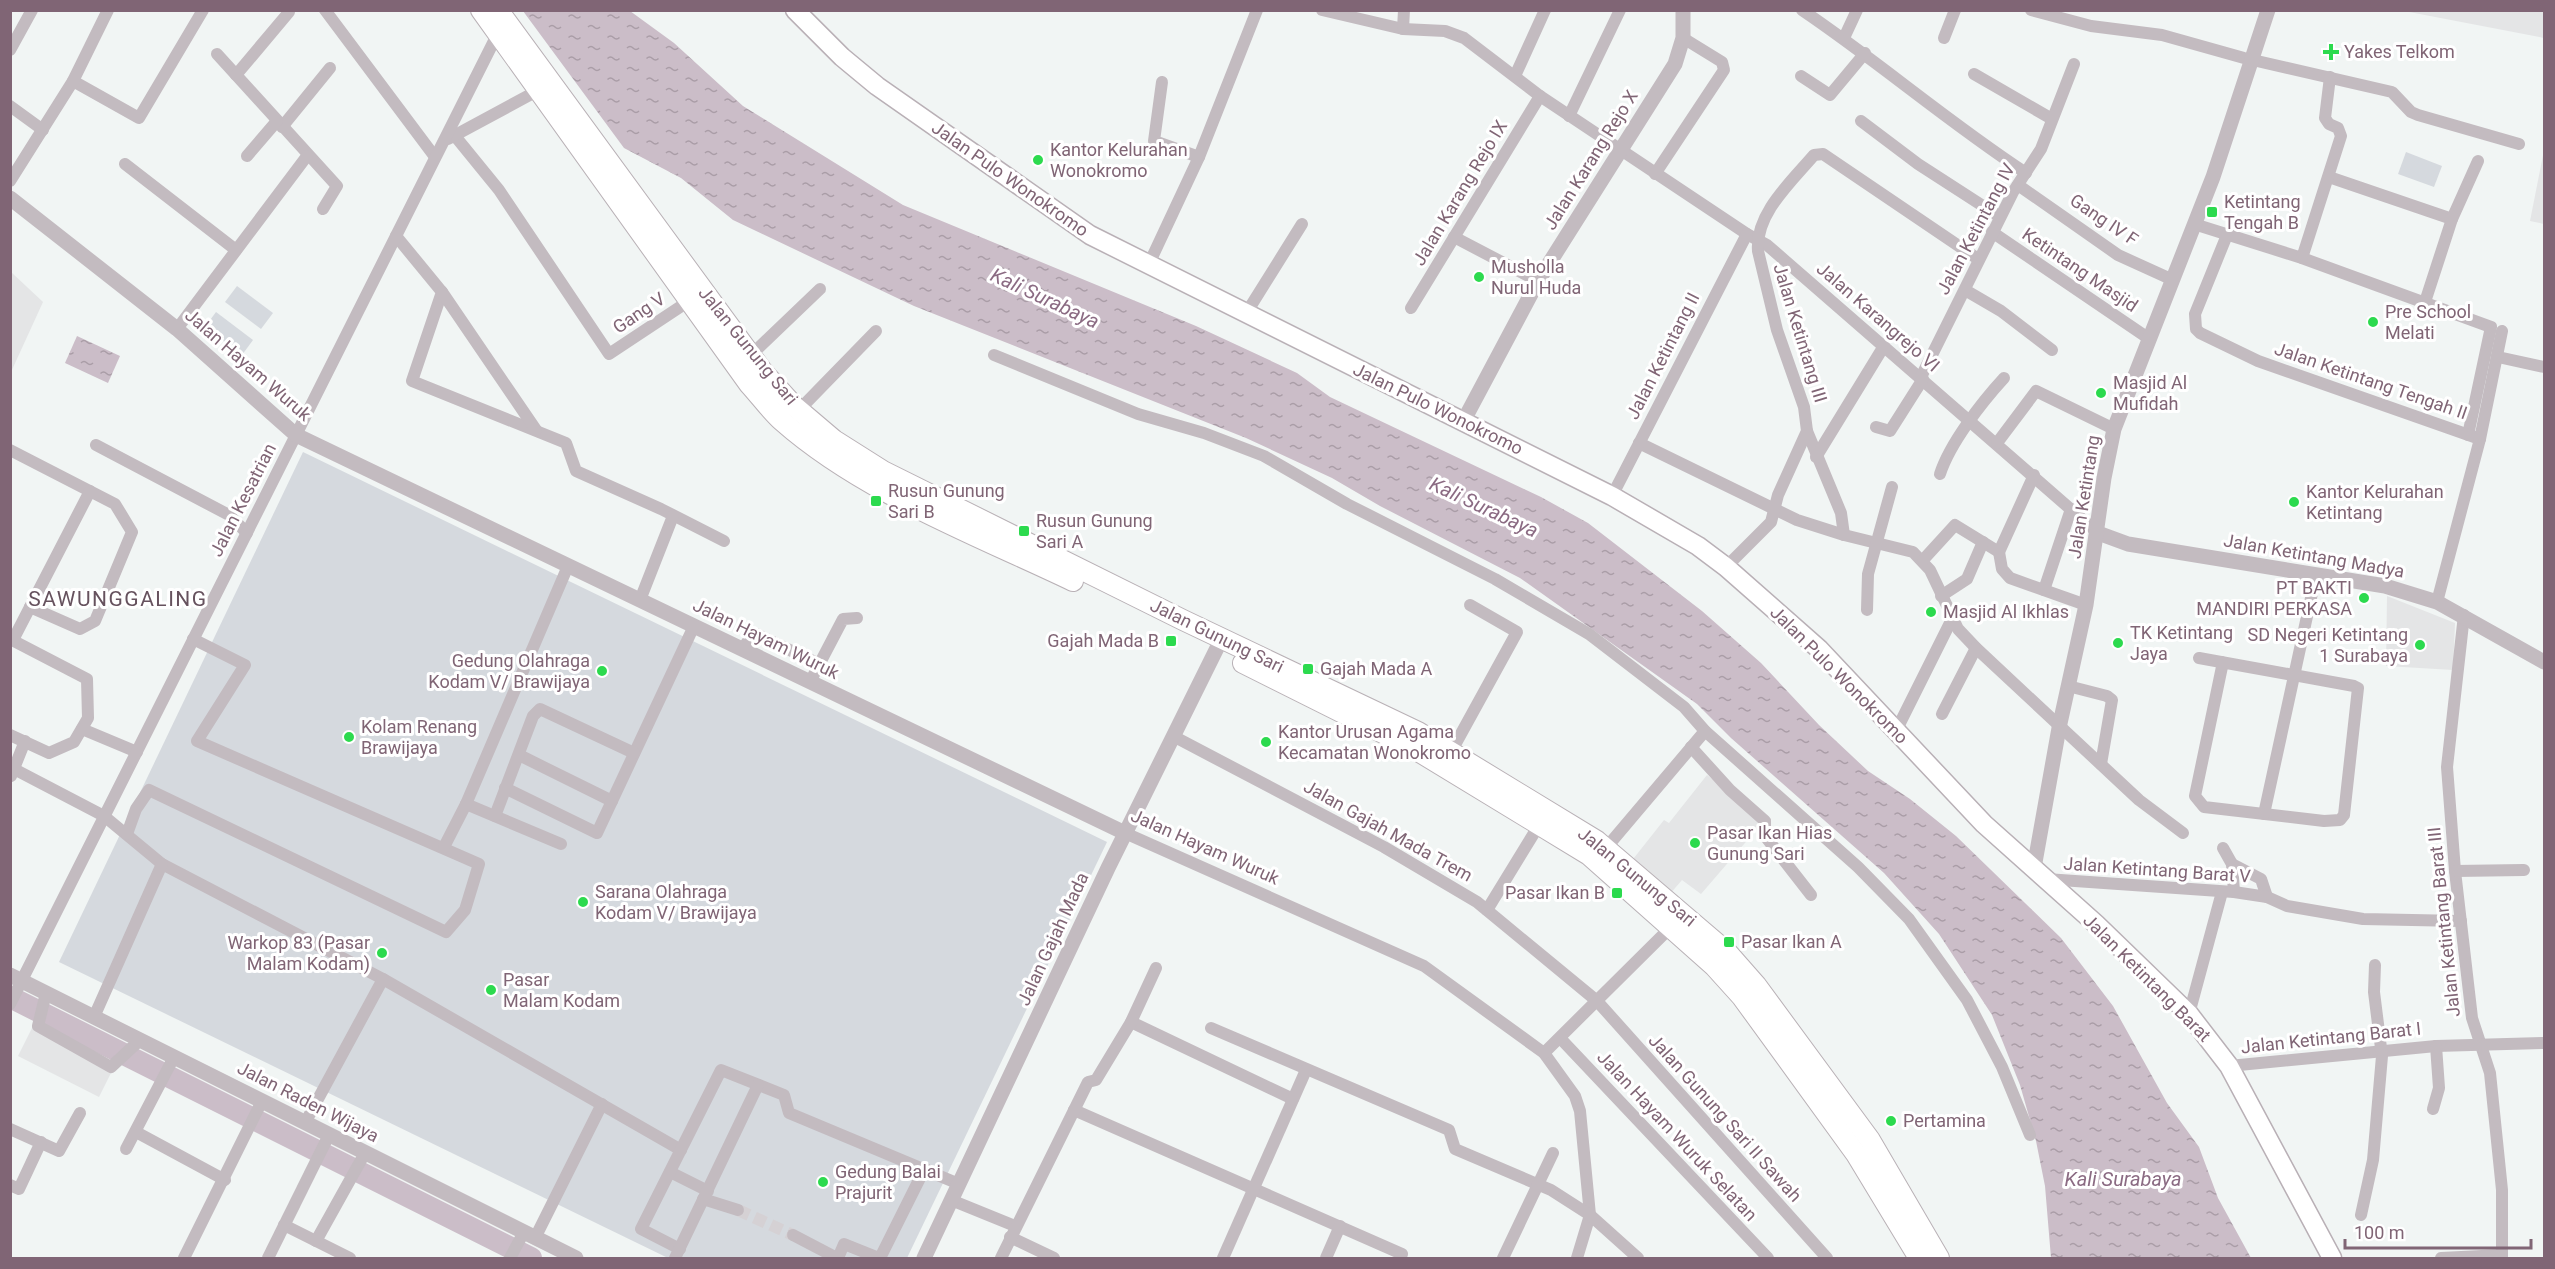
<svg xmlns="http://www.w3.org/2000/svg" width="2555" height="1269" font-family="Roboto,sans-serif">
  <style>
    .built { fill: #e4e5e6 }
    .green { fill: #d5d9de }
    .water { fill: url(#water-ripples) }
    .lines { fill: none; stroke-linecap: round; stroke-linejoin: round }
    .river { stroke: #cbbdc8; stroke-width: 22 }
    .minor-tunnel { stroke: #d5d1d4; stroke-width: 12; stroke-dasharray: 12 6; stroke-linecap: butt }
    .secondary-casing { stroke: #b9b0b6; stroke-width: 21 }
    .primary-casing { stroke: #b9b1b6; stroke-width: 22 }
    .minor { stroke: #c3bbc0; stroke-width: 12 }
    .tertiary { stroke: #c3bbc0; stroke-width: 15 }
    .secondary { stroke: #fff; stroke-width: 18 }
    .primary { stroke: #fff; stroke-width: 20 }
    .poi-dot { fill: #2cda4e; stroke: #fff; stroke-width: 2 }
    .labels { text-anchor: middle; stroke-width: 6; stroke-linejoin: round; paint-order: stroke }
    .poi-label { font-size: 18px; fill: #806575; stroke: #fff; text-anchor: start }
    .street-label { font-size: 18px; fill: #806575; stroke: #fff }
    .water-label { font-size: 20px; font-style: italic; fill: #8b6b83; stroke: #fff }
    .quarter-label { font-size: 21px; letter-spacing: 1.5px; fill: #66525e; stroke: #fff }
  </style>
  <defs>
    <pattern id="water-ripples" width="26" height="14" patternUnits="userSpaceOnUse" patternTransform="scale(1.5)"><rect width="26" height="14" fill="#cbbdc8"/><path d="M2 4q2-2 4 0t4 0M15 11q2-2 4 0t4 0" fill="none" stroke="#aa9da7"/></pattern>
  </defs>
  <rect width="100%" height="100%" fill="#f1f5f4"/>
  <g class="built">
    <path d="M2404 11H2544V38Z"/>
    <path d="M2544 150V224L2530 221Z"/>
    <path d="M11 272 43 302 11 372Z"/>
    <path d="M2387 596 2455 623 2453 670 2386 666Z"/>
    <path d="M1707 775 1763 822 1701 894 1682 880 1669 895 1630 863 1664 820 1669 823Z"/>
    <path d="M33 1026 114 1067 99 1097 18 1056Z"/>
  </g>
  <g class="green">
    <path d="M2406 152 2442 166 2434 187 2398 174Z"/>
    <path d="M237 286 273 313 261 329 225 302Z"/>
    <path d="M216 312 253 340 242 355 205 327Z"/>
    <path d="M303 452 1107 842 907 1258H668L59 962Z"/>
  </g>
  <g class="water">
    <path d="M523 11H630L674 43 743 106 903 205 1196 326 1297 373 1330 397 1541 497 1588 523 1702 611 1761 663 1819 725 1868 771 1910 799 1956 836 2061 938 2113 1006 2167 1103 2199 1147 2218 1198 2251 1258H2051L2045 1186 2036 1141 2020 1085 1992 1015 1939 934 1884 873 1731 738 1697 704 1520 578 1380 506 1332 478 1246 438 914 306 733 220 681 178 624 148Z"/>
    <path d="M77 336 120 356 108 383 65 363Z"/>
  </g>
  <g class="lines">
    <path class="river" d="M10 997 531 1258"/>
    <path class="minor-tunnel" d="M738 1210 793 1235"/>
    <defs>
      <path id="secondary" d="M795 10 842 57 877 86 1090 235 1612 496 1698 546 1726 567 1819 649 1984 824 2096 924 2189 1014 2229 1066 2332 1258"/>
      <g id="primary">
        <path d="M481 10 749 384C760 396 770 410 782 421 862 492 977 535 1073 581"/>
        <path d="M498 10 763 372 794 406 834 440 883 471 1183 620 1418 732 1597 841 1727 952 1756 985 1870 1140 1939 1258"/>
        <path d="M1243 663 1413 748 1589 855 1714 966 1742 997 1856 1154 1919 1258"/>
      </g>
    </defs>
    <use href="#secondary" class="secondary-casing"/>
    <use href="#primary" class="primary-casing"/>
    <g class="minor">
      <path d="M325 10 435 157"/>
      <path d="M1322 10 1403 29 1445 31 1464 38 1540 96 1747 234 1767 245 2098 533"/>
      <path d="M1802 10C1879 62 1948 122 2026 173"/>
      <path d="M2031 10 2091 26 2162 35 2244 58 2392 92 2411 112 2418 115 2519 144"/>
      <path d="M1403 29 1404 10"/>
      <path d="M1844 38 1857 10"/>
      <path d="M1944 38 1955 10"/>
      <path d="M10 50 32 10"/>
      <path d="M217 54 337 186 323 209"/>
      <path d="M1974 74 2052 119"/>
      <path d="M236 75 289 12"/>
      <path d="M1515 76 1545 10"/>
      <path d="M1801 76 1830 95 1865 53"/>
      <path d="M73 81 139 118 203 10"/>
      <path d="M1162 82 1154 141 1199 157"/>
      <path d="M10 106 43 130"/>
      <path d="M1569 116 1620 10"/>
      <path d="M1861 121 1918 164 2000 217"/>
      <path d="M282 127 330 68"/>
      <path d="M455 136 499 190 609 354 689 301"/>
      <path d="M448 139 537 91"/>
      <path d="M247 156 277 121"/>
      <path d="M125 164 236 250"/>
      <path d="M1655 174 1724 70 1722 62 1683 38"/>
      <path d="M2329 177 2452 219"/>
      <path d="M10 181 73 81 108 10"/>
      <path d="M2018 185 2118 255 2173 280"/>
      <path d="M2194 224 2302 258 2491 327 2468 435"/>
      <path d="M1992 232 2148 338"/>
      <path d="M2227 235 2195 314 2196 329 2200 333 2258 361 2480 439"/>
      <path d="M396 236 442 292 412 381 566 443 576 471 661 509 724 541"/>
      <path d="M1454 237 1538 281"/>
      <path d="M2302 258 2341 136 2338 128 2329 124 2325 118 2330 77"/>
      <path d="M1148 266 1199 157 1257 10"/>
      <path d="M1965 290 2001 311 2052 350"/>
      <path d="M442 292 536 430"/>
      <path d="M2425 302 2452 219 2478 161"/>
      <path d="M1411 308 1540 96"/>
      <path d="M1247 312 1302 224"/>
      <path d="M177 329 307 156"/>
      <path d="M751 355 820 289"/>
      <path d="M994 355 1138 414 1204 433 1264 456 1347 504 1495 579 1589 634 1684 707 1705 731 1858 867 1909 919 1967 1000 2002 1067 2030 1135"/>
      <path d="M2498 357 2544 367"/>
      <path d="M1921 377 2013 192 2041 149 2074 64"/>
      <path d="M799 410 876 331"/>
      <path d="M1876 427 1890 431 1923 379"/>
      <path d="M1807 431 1841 513 1844 535"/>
      <path d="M1639 443 1797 520 1844 535 1913 552 1930 570 1958 629 1976 648 2139 800 2183 833"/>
      <path d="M1997 443 2036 391 2114 429"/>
      <path d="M96 445 229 515 247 533"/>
      <path d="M10 450 115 504 132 532 95 621 80 629 30 607"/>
      <path d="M1816 457 1884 346"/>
      <path d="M1940 474C1950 443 1982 402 2004 378"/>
      <path d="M1612 496 1747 234"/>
      <path d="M1999 552 2002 569 2010 578 2086 605"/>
      <path d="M1923 560 1955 525 1999 552 2034 475"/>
      <path d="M1726 567 1771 522 1778 495 1807 431 1804 407 1777 330 1758 251C1755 214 1791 182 1814 155L1823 154 1978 259"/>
      <path d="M2044 590 2071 509"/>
      <path d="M1941 596 1967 579 1983 542"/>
      <path d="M640 600 673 516"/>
      <path d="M2437 602 2480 439 2502 331"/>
      <path d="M1867 610 1868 574 1892 487"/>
      <path d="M2464 615 2447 767 2455 871 2472 1018 2490 1073 2502 1190V1258"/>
      <path d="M10 639 87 679 88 718 74 742 49 753 10 735"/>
      <path d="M13 640 90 491"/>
      <path d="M742 649 754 633 819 664"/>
      <path d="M2199 658 2354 686 2358 688 2344 815 2340 820 2324 821 2204 807 2195 796 2223 662"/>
      <path d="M810 682 843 619 857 618"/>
      <path d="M2068 686 2107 696 2112 700 2101 764"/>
      <path d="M1942 714 1976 648"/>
      <path d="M82 729 137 752"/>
      <path d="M1896 731 1952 619"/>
      <path d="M1173 736 1384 847 1477 902 1597 1001 1827 1258"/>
      <path d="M1691 747 1730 790 1765 821V836L1811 895"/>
      <path d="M1451 752 1517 632 1470 605"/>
      <path d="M519 755 612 801"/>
      <path d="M14 769 104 816 162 864 383 979 681 1150"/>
      <path d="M11 776 25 741"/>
      <path d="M505 788 597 833 694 626"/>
      <path d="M466 804 561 844"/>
      <path d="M2264 814 2316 575"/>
      <path d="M495 816 533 716 540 709 634 753"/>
      <path d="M1125 833 1424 966 1544 1053 1575 1096 1580 1111 1590 1215 1577 1258"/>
      <path d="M127 834 136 809 149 790 446 932 465 910 479 864 197 741 245 665 193 639"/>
      <path d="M444 847 466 804 568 566"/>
      <path d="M1606 848 1705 731"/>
      <path d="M2223 848 2232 864 2234 892"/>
      <path d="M2232 864 2261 879 2267 897"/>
      <path d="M2455 871 2524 870"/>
      <path d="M2046 879 2234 892 2267 897 2287 906 2363 919 2461 921"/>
      <path d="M1487 910 1539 825"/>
      <path d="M46 993 38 1026 111 1067 140 1040"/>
      <path d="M10 1004 497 35"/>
      <path d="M2189 1014 2222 892"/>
      <path d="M94 1017 162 864"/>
      <path d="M1131 1022 1293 1099"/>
      <path d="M1211 1028 1449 1130 1455 1149 1551 1190 1590 1215 1638 1258"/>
      <path d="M1560 1038 1768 1258"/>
      <path d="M1544 1053 1675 923"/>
      <path d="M2229 1066 2436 1046 2544 1043"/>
      <path d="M2433 1109 2439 1088 2436 1046"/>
      <path d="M1074 1110 1402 1254"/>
      <path d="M305 1123 383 979"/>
      <path d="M10 1129 59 1151 80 1113"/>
      <path d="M136 1132 225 1180"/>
      <path d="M126 1149 174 1057"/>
      <path d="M670 1172 708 1191"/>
      <path d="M10 1185 19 1189 41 1142"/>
      <path d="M703 1199 738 1210"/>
      <path d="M951 1200 1015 1226"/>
      <path d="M2361 1215 2373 1160 2382 1056 2374 992 2375 965"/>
      <path d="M284 1225 350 1258"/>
      <path d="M793 1235 837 1258"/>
      <path d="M1010 1237 1054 1258"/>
      <path d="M535 1238 602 1104"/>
      <path d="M316 1241 365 1153"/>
      <path d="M680 1249 641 1229 721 1070 784 1095 789 1113 959 1184"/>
      <path d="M184 1258 262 1101"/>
      <path d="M268 1258 329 1135"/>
      <path d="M510 1258 524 1232"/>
      <path d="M675 1258 758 1085"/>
      <path d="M838 1258 844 1244 879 1258"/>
      <path d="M880 1258 925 1168"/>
      <path d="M1001 1258 1088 1082 1096 1080 1131 1022 1156 968"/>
      <path d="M1223 1258 1306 1070"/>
      <path d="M1326 1258 1340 1226"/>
      <path d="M1503 1258 1553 1153"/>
      <path d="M2441 1258 2502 1255"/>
    </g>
    <g class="tertiary">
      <path d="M10 198 177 329 296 435 1125 833"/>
      <path d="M1464 420 1538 281 1675 64 1683 38V10"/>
      <path d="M2098 533 2128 544 2385 586 2437 602 2544 662"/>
      <path d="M2034 868 2059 728 2086 605 2104 478 2114 429 2213 177 2268 10"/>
      <path d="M10 975 576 1258"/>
      <path d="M924 1258 1108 868 1222 638"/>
    </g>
    <use href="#secondary" class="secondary"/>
    <use href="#primary" class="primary"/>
  </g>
  <g class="poi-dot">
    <path d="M2328 43h6v6h6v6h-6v6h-6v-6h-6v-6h6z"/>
    <circle cx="1038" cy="160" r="6"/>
    <rect x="2206" y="206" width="12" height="12" rx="3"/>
    <circle cx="1479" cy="277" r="6"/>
    <circle cx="2373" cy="322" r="6"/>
    <circle cx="2101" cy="393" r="6"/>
    <rect x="870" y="495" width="12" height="12" rx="3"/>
    <circle cx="2294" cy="502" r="6"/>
    <rect x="1018" y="525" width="12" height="12" rx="3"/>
    <circle cx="2364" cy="598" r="6"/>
    <circle cx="1931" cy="612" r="6"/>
    <rect x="1165" y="635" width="12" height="12" rx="3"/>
    <circle cx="2118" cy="643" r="6"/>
    <circle cx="2420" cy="645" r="6"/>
    <rect x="1302" y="663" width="12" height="12" rx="3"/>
    <circle cx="602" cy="671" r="6"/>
    <circle cx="349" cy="737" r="6"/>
    <circle cx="1266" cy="742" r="6"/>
    <circle cx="1695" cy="843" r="6"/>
    <rect x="1611" y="887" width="12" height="12" rx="3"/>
    <circle cx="583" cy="902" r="6"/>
    <rect x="1723" y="936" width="12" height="12" rx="3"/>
    <circle cx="382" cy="953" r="6"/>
    <circle cx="491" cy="990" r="6"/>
    <circle cx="1891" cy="1121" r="6"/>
    <circle cx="823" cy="1182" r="6"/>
  </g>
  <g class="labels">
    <g class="poi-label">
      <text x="2344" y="58">Yakes Telkom</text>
      <text x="1050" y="156">Kantor Kelurahan<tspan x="1050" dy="21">Wonokromo</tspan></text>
      <text x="2224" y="208">Ketintang<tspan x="2224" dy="21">Tengah B</tspan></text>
      <text x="1491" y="273">Musholla<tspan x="1491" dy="21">Nurul Huda</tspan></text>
      <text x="2385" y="318">Pre School<tspan x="2385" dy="21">Melati</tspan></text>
      <text x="2113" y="389">Masjid Al<tspan x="2113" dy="21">Mufidah</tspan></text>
      <text x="888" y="497">Rusun Gunung<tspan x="888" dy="21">Sari B</tspan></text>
      <text x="2306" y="498">Kantor Kelurahan<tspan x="2306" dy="21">Ketintang</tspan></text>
      <text x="1036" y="527">Rusun Gunung<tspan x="1036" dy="21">Sari A</tspan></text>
      <text x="2352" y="594" text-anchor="end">PT BAKTI<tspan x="2352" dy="21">MANDIRI PERKASA</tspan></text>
      <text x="1943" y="618">Masjid Al Ikhlas</text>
      <text x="2130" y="639">TK Ketintang<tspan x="2130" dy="21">Jaya</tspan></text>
      <text x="2408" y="641" text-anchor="end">SD Negeri Ketintang<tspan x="2408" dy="21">1 Surabaya</tspan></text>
      <text x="1159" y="647" text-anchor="end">Gajah Mada B</text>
      <text x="590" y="667" text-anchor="end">Gedung Olahraga<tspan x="590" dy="21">Kodam V/ Brawijaya</tspan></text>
      <text x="1320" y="675">Gajah Mada A</text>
      <text x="361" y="733">Kolam Renang<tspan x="361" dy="21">Brawijaya</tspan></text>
      <text x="1278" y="738">Kantor Urusan Agama<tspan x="1278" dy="21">Kecamatan Wonokromo</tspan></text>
      <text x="1707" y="839">Pasar Ikan Hias<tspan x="1707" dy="21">Gunung Sari</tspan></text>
      <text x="595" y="898">Sarana Olahraga<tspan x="595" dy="21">Kodam V/ Brawijaya</tspan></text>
      <text x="1605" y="899" text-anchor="end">Pasar Ikan B</text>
      <text x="1741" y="948">Pasar Ikan A</text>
      <text x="370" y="949" text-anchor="end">Warkop 83 (Pasar<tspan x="370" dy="21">Malam Kodam)</tspan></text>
      <text x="503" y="986">Pasar<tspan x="503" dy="21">Malam Kodam</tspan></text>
      <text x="1903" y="1127">Pertamina</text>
      <text x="835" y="1178">Gedung Balai<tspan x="835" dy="21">Prajurit</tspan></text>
    </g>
    <g class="street-label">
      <text transform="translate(1591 160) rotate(-58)" y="6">Jalan Karang Rejo X</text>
      <text transform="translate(1010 179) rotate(35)" y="6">Jalan Pulo Wonokromo</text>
      <text transform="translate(1460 193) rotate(-59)" y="6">Jalan Karang Rejo IX</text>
      <text transform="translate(2104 220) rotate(34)" y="6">Gang IV F</text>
      <text transform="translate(1976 229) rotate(-62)" y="6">Jalan Ketintang IV</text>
      <text transform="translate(2080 270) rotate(34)" y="6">Ketintang Masjid</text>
      <text transform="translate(639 313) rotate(-34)" y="6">Gang V</text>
      <text transform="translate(1878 317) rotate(41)" y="6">Jalan Karangrejo VI</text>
      <text transform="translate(1800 333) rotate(73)" y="6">Jalan Ketintang III</text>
      <text transform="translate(748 346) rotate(51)" y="6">Jalan Gunung Sari</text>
      <text transform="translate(1663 356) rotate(-63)" y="6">Jalan Ketintang II</text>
      <text transform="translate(248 365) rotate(41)" y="6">Jalan Hayam Wuruk</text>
      <text transform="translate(2371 381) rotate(19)" y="6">Jalan Ketintang Tengah II</text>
      <text transform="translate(1438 409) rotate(26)" y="6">Jalan Pulo Wonokromo</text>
      <text transform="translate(2084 497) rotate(-81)" y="6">Jalan Ketintang</text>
      <text transform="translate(243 500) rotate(-63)" y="6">Jalan Kesatrian</text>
      <text transform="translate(2314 556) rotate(10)" y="6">Jalan Ketintang Madya</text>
      <text transform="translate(1217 636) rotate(26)" y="6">Jalan Gunung Sari</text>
      <text transform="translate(766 639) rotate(26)" y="6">Jalan Hayam Wuruk</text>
      <text transform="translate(1839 675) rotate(45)" y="6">Jalan Pulo Wonokromo</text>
      <text transform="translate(1388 831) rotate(29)" y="6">Jalan Gajah Mada Trem</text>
      <text transform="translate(1205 847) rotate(24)" y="6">Jalan Hayam Wuruk</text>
      <text transform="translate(2157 870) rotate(4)" y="6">Jalan Ketintang Barat V</text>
      <text transform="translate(1637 877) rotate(39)" y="6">Jalan Gunung Sari</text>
      <text transform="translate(2444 922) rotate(-96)" y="6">Jalan Ketintang Barat III</text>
      <text transform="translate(1053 939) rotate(-65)" y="6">Jalan Gajah Mada</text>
      <text transform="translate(2147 978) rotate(45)" y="6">Jalan Ketintang Barat</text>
      <text transform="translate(2331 1038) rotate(-6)" y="6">Jalan Ketintang Barat I</text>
      <text transform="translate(308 1102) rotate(27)" y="6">Jalan Raden Wijaya</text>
      <text transform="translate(1725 1118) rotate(48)" y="6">Jalan Gunung Sari II Sawah</text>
      <text transform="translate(1677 1136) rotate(47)" y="6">Jalan Hayam Wuruk Selatan</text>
    </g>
    <g class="water-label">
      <text transform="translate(1045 298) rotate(25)" y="7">Kali Surabaya</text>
      <text transform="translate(1484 507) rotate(25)" y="7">Kali Surabaya</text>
      <text x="2123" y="1186">Kali Surabaya</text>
    </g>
    <g class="quarter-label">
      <text x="118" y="606">SAWUNGGALING</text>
    </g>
  </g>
  <rect width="2555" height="1269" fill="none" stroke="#806575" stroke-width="24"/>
  <path d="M2345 1239v9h186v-9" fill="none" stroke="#806575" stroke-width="3"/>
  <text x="2354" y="1239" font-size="18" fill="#806575" stroke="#ffffff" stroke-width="4.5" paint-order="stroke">100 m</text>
</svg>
